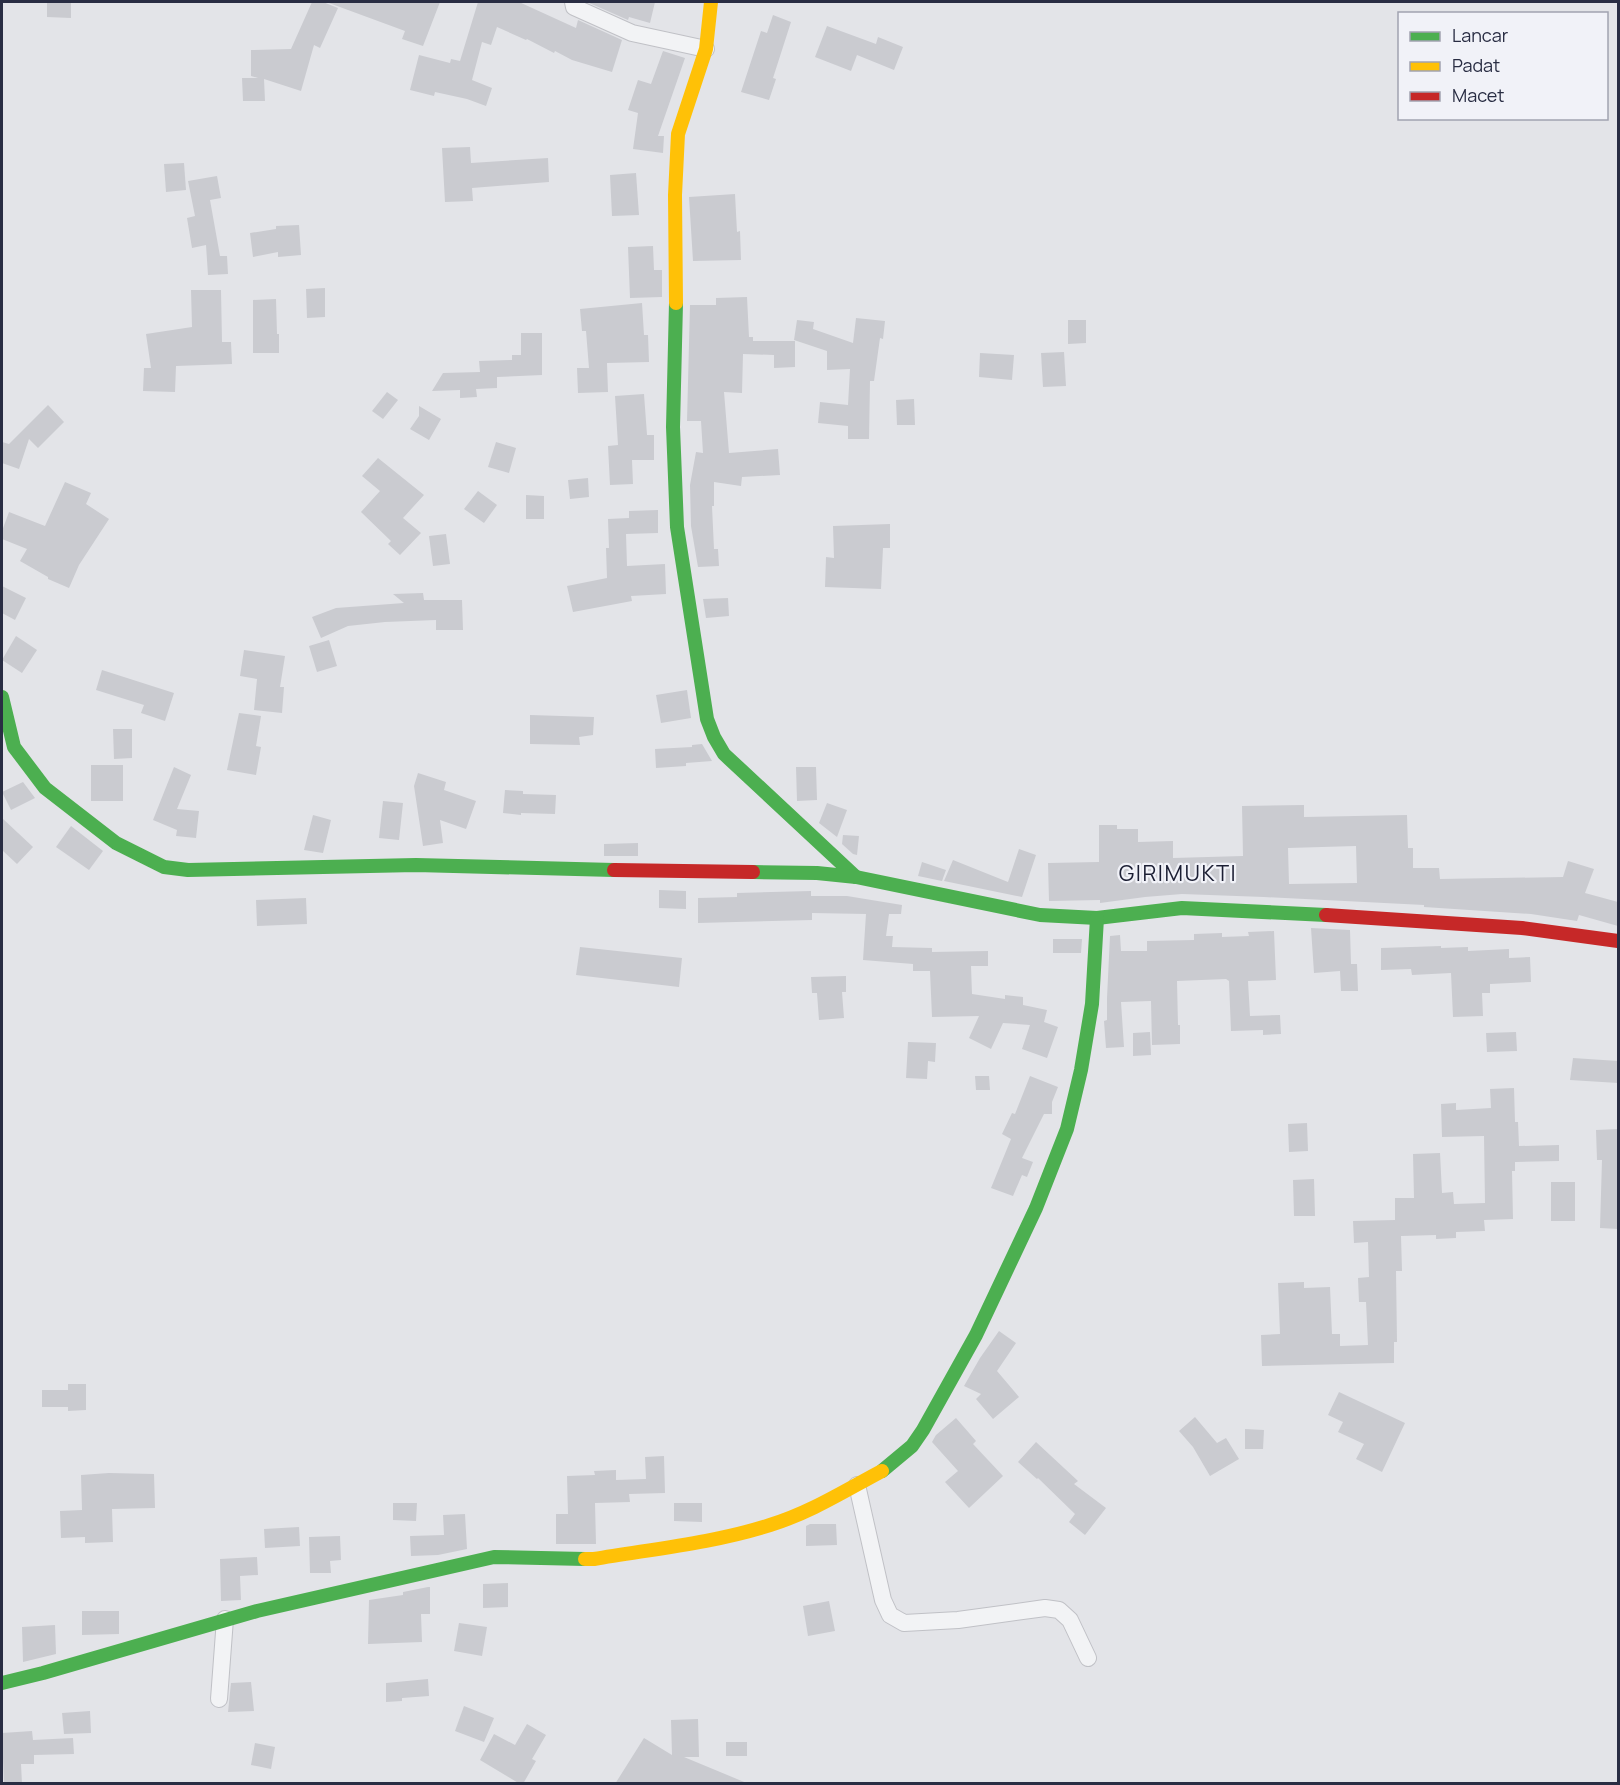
<svg xmlns="http://www.w3.org/2000/svg" width="1620" height="1785" font-family="Manrope,sans-serif">
  <style>
    .building { fill: #cacbd0; fill-rule: evenodd }
    .lines { fill: none; stroke-linecap: round; stroke-linejoin: round }
    .street-casing { stroke: #c0c1c6; stroke-width: 18 }
    .street { stroke: #f2f3f5; stroke-width: 16 }
    .fast { stroke: #4caf50; stroke-width: 14 }
    .slow { stroke: #ffc107; stroke-width: 14 }
    .jam { stroke: #c62828; stroke-width: 14 }
    .labels { text-anchor: middle; stroke-width: 4.5; stroke-linejoin: round; paint-order: stroke }
    .quarter-label { font-size: 22px; letter-spacing: 1.5px; fill: #1b1e33; stroke: #f1f2f8 }
  </style>
  <rect width="100%" height="100%" fill="#e3e4e8"/>
  <g class="building">
    <path d="M47 2H71V18L47 17Z"/>
    <path d="M312 2H323L338 8 320 48 314 45 301 91 264 79 265 101H243L242 78H258L251 76V50L291 49Z"/>
    <path d="M329 2H440L423 46 402 39 405 31 329 3Z"/>
    <path d="M478 2H519L576 28 578 20 622 40 612 72 572 60 555 51 554 53 527 39 526 40 497 27 491 45 482 42 472 80 492 88 486 106 467 99 435 92 434 96 410 90 419 55 450 63 451 59 460 61Z"/>
    <path d="M587 2H655L650 23 629 17 628 20Z"/>
    <path d="M773 15 791 22 773 78 776 79 769 100 741 92 761 31 767 33Z"/>
    <path d="M827 26 876 44 878 37 903 47 894 70 857 55 851 71 815 57Z"/>
    <path d="M663 51 685 58 658 136H664L663 153 633 149 638 113 628 110 638 80 651 84Z"/>
    <path d="M470 147 471 163 548 158 549 182 472 188 473 201 445 202 442 148Z"/>
    <path d="M184 163 186 190 166 192 164 164Z"/>
    <path d="M636 173 639 215 612 216 610 175Z"/>
    <path d="M217 176 221 198 210 200 220 256H227L228 274 208 275 206 245 192 248 187 218 195 216 188 181Z"/>
    <path d="M735 194 737 232 740 231 741 260 693 261 689 197Z"/>
    <path d="M299 225 301 255 278 257V252L253 257 250 233 276 229V226Z"/>
    <path d="M653 246 654 270H662V297L630 298 628 247Z"/>
    <path d="M325 288V317L307 318 306 289Z"/>
    <path d="M191 290H221L222 342H231L232 364 176 366 175 392 143 391 144 368H151L146 334 192 327Z"/>
    <path d="M747 297 749 337H753V341H795V367L774 368V355L743 354 742 393 724 392 729 453 778 449 780 475 742 477 741 486 714 482V506H712L714 549H718L719 566 698 567 691 526 690 485 696 452 703 453 701 421H687L690 305H716V298Z"/>
    <path d="M276 299 277 334H279V353H253V300Z"/>
    <path d="M642 303 644 335H648L649 362 607 363 608 392 578 393 577 368H589L586 331H582L580 309Z"/>
    <path d="M856 318 885 321 883 339 880 338 874 381H870L869 439H848V426L818 423 820 402 848 405 850 369 827 370V351L794 340 797 320 814 322 813 329 853 343Z"/>
    <path d="M1068 320H1086V343L1068 344Z"/>
    <path d="M521 333H542V375L497 377V388L476 389 477 397 460 398V390L432 391 443 373 480 372 479 361 512 360V355H521Z"/>
    <path d="M1064 352 1066 386 1043 387 1041 353Z"/>
    <path d="M980 353 1014 355 1012 380 979 377Z"/>
    <path d="M387 392 398 400 383 419 372 411Z"/>
    <path d="M644 394 647 435H654V460H632L633 484 610 485 608 446 618 445 615 396Z"/>
    <path d="M914 399 915 425H897L896 400Z"/>
    <path d="M48 405 64 422 38 448 29 439 19 469 2 463V442L9 444Z"/>
    <path d="M419 406 441 419 429 440 410 429 419 416Z"/>
    <path d="M496 442 516 448 509 473 488 467Z"/>
    <path d="M378 458 424 495 403 518 421 533 400 555 388 544 391 541 361 512 380 491 362 476Z"/>
    <path d="M588 478 589 497 570 499 568 480Z"/>
    <path d="M65 482 91 493 86 504 109 519 79 565 69 588 48 579V577L20 561 27 549 2 539V531L9 512 45 526Z"/>
    <path d="M478 491 497 505 484 523 464 509Z"/>
    <path d="M526 495 544 496V519H526Z"/>
    <path d="M658 510V533L626 534 627 566 665 564 666 594 631 596 632 601 573 612 567 586 607 578 606 548H609L608 519 629 518V511Z"/>
    <path d="M890 524V548H883L881 589 825 587 826 557 834 558 833 526Z"/>
    <path d="M446 534 450 564 433 566 429 536Z"/>
    <path d="M2 586 26 598 15 620 2 613Z"/>
    <path d="M423 593 424 600H462L463 630H436V620L385 622 348 626 321 638 312 617 336 608 404 603 393 594Z"/>
    <path d="M728 598 729 616 706 618 703 599Z"/>
    <path d="M16 636 37 650 22 673 2 660Z"/>
    <path d="M329 640 337 666 317 672 309 646Z"/>
    <path d="M244 650 285 656 280 687H284L282 713 254 710 257 679 240 676Z"/>
    <path d="M102 670 174 693 165 721 141 713 144 705 96 690Z"/>
    <path d="M687 690 691 718 661 723 656 695Z"/>
    <path d="M239 713 261 716 256 746 261 747 256 775 227 770Z"/>
    <path d="M530 715 594 717 593 735 579 737 580 745 530 744Z"/>
    <path d="M113 729H132V758L114 759Z"/>
    <path d="M702 744 712 761 686 763V766L656 768 655 749 692 747V745Z"/>
    <rect x="91" y="765" width="32" height="36"/>
    <path d="M174 767 191 775 177 809 199 811 196 838 176 836 177 830 153 820Z"/>
    <path d="M796 767H816L817 800 797 801Z"/>
    <path d="M418 773 446 782 444 790 476 801 466 829 440 820 443 843 423 846 414 786Z"/>
    <path d="M23 782 35 798 11 810 2 792Z"/>
    <path d="M505 790 523 791V794L556 795 555 814 521 813V815L503 813Z"/>
    <path d="M383 801 403 803 399 840 379 838Z"/>
    <path d="M827 803 847 810 837 837 819 823Z"/>
    <path d="M1304 805V817L1407 815 1408 848H1413V868H1439L1440 879 1563 877 1568 861 1594 869 1585 893 1618 902V926L1579 915 1577 921 1531 914 1424 907V905L1264 897 1182 894 1145 897 1100 903V900L1049 901 1048 863 1099 862V825H1117V829H1138V842L1173 841V858L1243 856 1242 806ZM1356 846 1357 883 1289 884 1288 848Z"/>
    <path d="M313 815 331 820 323 853 304 850Z"/>
    <path d="M2 818 33 847 17 864 2 850Z"/>
    <path d="M71 826 103 851 89 870 56 847Z"/>
    <path d="M843 835 859 836 857 855 853 854 842 844Z"/>
    <path d="M638 843V856H604V844Z"/>
    <path d="M1019 849 1036 855 1022 897 944 881 953 860 1008 882Z"/>
    <path d="M922 862 946 870 942 881 918 876Z"/>
    <path d="M659 890 686 891V909L659 908Z"/>
    <path d="M811 891V896H847L902 905 901 914H889L886 936H893L892 947 932 948V952L988 951V966H971L972 994 1005 999V995L1023 997V1005L1047 1010 1044 1022 1058 1027 1047 1058 1022 1049 1030 1025 1003 1023 991 1049 969 1038 979 1016 932 1017 930 971H913V964L863 960 866 914 812 913V920L698 923V898L737 897V893Z"/>
    <path d="M306 898 307 924 257 926 256 900Z"/>
    <path d="M1311 928 1350 930 1351 964H1357L1358 991H1341L1340 971 1314 973Z"/>
    <path d="M1274 931 1276 980 1248 981 1250 1016 1280 1015 1281 1034 1263 1035V1030L1231 1031 1229 981 1226 979 1177 981 1178 1025H1180V1044L1152 1045 1151 1001 1121 1002 1124 1047 1106 1048 1104 1021 1107 1020V998L1110 936 1120 935 1121 951H1147V941L1194 940V934L1222 933V937L1249 936 1248 932Z"/>
    <path d="M1053 939H1082L1081 953H1053Z"/>
    <path d="M1441 946V948L1468 947V951L1509 949V958L1530 957 1531 982 1490 984V993H1482L1483 1016 1453 1017 1451 973 1412 975 1411 969 1381 970V948Z"/>
    <path d="M580 947 682 958 679 987 576 975Z"/>
    <path d="M846 976V992H842L844 1018 819 1020 817 993H812L811 977Z"/>
    <path d="M1150 1032 1151 1055 1133 1056V1033Z"/>
    <path d="M1516 1032 1517 1051 1487 1052 1486 1033Z"/>
    <path d="M908 1042 936 1043 935 1062 928 1061 927 1079 906 1078Z"/>
    <path d="M1573 1058 1618 1061V1083L1570 1080Z"/>
    <path d="M975 1076H989L990 1090H976Z"/>
    <path d="M1030 1076 1058 1087 1052 1102V1114H1044L1022 1158 1033 1162 1027 1177 1022 1175 1013 1196 991 1188 1011 1139 1002 1134 1012 1113 1015 1114Z"/>
    <path d="M1514 1088 1515 1122H1518L1519 1146 1559 1145V1161L1515 1162V1171H1512L1513 1219 1484 1220 1485 1231 1456 1232V1238L1436 1239V1235L1401 1236 1402 1271H1396L1397 1342H1394V1363L1262 1366 1261 1335 1280 1334 1278 1283 1304 1282V1288L1330 1287 1332 1334H1340V1346L1368 1345 1366 1302H1359L1358 1278 1369 1277 1368 1242 1354 1243 1353 1221 1395 1220V1198H1414L1413 1154 1440 1153 1442 1193 1453 1192 1454 1204 1485 1203 1484 1136 1442 1137 1441 1104 1456 1103V1110L1491 1108 1490 1089Z"/>
    <path d="M1307 1123 1308 1151 1289 1152 1288 1124Z"/>
    <path d="M1618 1129V1229L1600 1228 1602 1160H1597L1596 1130Z"/>
    <path d="M1314 1179 1315 1216H1294L1293 1180Z"/>
    <rect x="1551" y="1182" width="24" height="39"/>
    <path d="M999 1331 1016 1343 997 1371 1019 1397 993 1419 976 1399 981 1394 964 1386 980 1358Z"/>
    <path d="M68 1384H86V1410L68 1411V1407H42V1390H68Z"/>
    <path d="M1339 1392 1405 1423 1382 1472 1356 1459 1364 1444 1338 1432 1343 1422 1328 1415Z"/>
    <path d="M1195 1417 1217 1443 1226 1438 1239 1459 1210 1476 1193 1447 1179 1431Z"/>
    <path d="M956 1418 976 1441 973 1444 1003 1476 969 1508 945 1482 958 1471 932 1442 936 1435Z"/>
    <path d="M1245 1429 1264 1430 1263 1449H1245Z"/>
    <path d="M1036 1442 1078 1481 1074 1484 1106 1508 1085 1535 1069 1522 1075 1514 1038 1478 1037 1479 1018 1462Z"/>
    <path d="M664 1456 665 1493 629 1494 630 1502 595 1503 596 1544H556V1514H568L567 1476 595 1475 594 1471 616 1470V1480L646 1479 645 1457Z"/>
    <path d="M109 1473 154 1474 155 1508 112 1509 113 1542 85 1543V1537L61 1538 60 1511 82 1510 81 1475Z"/>
    <path d="M393 1503H417L416 1521 393 1520Z"/>
    <path d="M674 1503H702V1522L674 1521Z"/>
    <path d="M465 1514 467 1549 438 1555 411 1556 410 1536 444 1535 443 1515Z"/>
    <path d="M810 1524H836L837 1545 806 1546V1526Z"/>
    <path d="M299 1527 300 1546 265 1548 264 1529Z"/>
    <path d="M340 1536 341 1560 330 1561 331 1573H310L309 1537Z"/>
    <path d="M257 1557 258 1575 240 1576 241 1600 221 1601 220 1559Z"/>
    <path d="M508 1583V1607L483 1608V1584Z"/>
    <path d="M428 1587H430V1614H421L422 1642 368 1644 369 1600 403 1595V1592Z"/>
    <path d="M829 1601 835 1631 808 1636 803 1606Z"/>
    <path d="M82 1611H119V1634L82 1635Z"/>
    <path d="M459 1623 487 1627 482 1656 454 1651Z"/>
    <path d="M55 1625 56 1654 23 1662 22 1627Z"/>
    <path d="M428 1679 429 1696 402 1698V1701L386 1702V1683Z"/>
    <path d="M251 1682 254 1711 228 1712 231 1683Z"/>
    <path d="M464 1706 494 1718 484 1742 455 1731Z"/>
    <path d="M90 1711 91 1733 64 1734 62 1713Z"/>
    <path d="M698 1719 699 1757H684L749 1784H615L644 1738 672 1755 671 1720Z"/>
    <path d="M527 1724 546 1735 532 1759 536 1761 523 1784H520L480 1760 494 1734 515 1745Z"/>
    <path d="M32 1731 33 1740 73 1738 74 1754 34 1755V1764H21L22 1784H4L2 1733Z"/>
    <rect x="726" y="1742" width="21" height="14"/>
    <path d="M255 1743 275 1747 271 1769 251 1765Z"/>
  </g>
  <g class="lines">
    <defs>
      <g id="street">
        <path d="M573 2 574 7 632 33 706 49"/>
        <path d="M857 1485 883 1600 890 1615 904 1623 958 1620 1045 1608 1059 1610 1070 1620 1088 1658"/>
        <path d="M219 1699 225 1619"/>
      </g>
    </defs>
    <use href="#street" class="street-casing"/>
    <use href="#street" class="street"/>
    <g class="fast">
      <path d="M676 303 673 427 677 527 707 719 714 737 724 754 856 877"/>
      <path d="M2 697 14 747 45 788 116 843 164 867 188 870 416 865 614 870"/>
      <path d="M753 872 817 873 856 877 1040 915 1097 918 1182 908 1326 915"/>
      <path d="M882 1471 912 1446 923 1430 976 1335 1036 1208 1067 1129 1081 1070 1092 1004 1097 918"/>
      <path d="M2 1683 43 1673 257 1611 494 1557 585 1559"/>
    </g>
    <g class="slow">
      <path d="M676 303 675 195 678 134 706 49 711 2"/>
      <path d="M585 1559H594C652 1549 714 1543 770 1525 810 1513 846 1490 882 1471"/>
    </g>
    <g class="jam">
      <path d="M614 870 753 872"/>
      <path d="M1326 915 1522 928 1618 941"/>
    </g>
  </g>
  <g class="labels">
    <g class="quarter-label">
      <text x="1178" y="881">GIRIMUKTI</text>
    </g>
  </g>
  <rect width="1620" height="1785" fill="none" stroke="#292d43" stroke-width="6"/>
  <rect x="1398" y="12" width="210" height="108" fill="#f1f2f8" stroke="#a1a3b0" stroke-width="1.5"/>
  <rect x="1410" y="32" width="30" height="9" fill="#4caf50" stroke="#a1a3b0" stroke-width="1.5"/>
  <text x="1452" y="42" font-size="18" fill="#292d43">Lancar</text>
  <rect x="1410" y="62" width="30" height="9" fill="#ffc107" stroke="#a1a3b0" stroke-width="1.5"/>
  <text x="1452" y="72" font-size="18" fill="#292d43">Padat</text>
  <rect x="1410" y="92" width="30" height="9" fill="#c62828" stroke="#a1a3b0" stroke-width="1.5"/>
  <text x="1452" y="102" font-size="18" fill="#292d43">Macet</text>
</svg>
